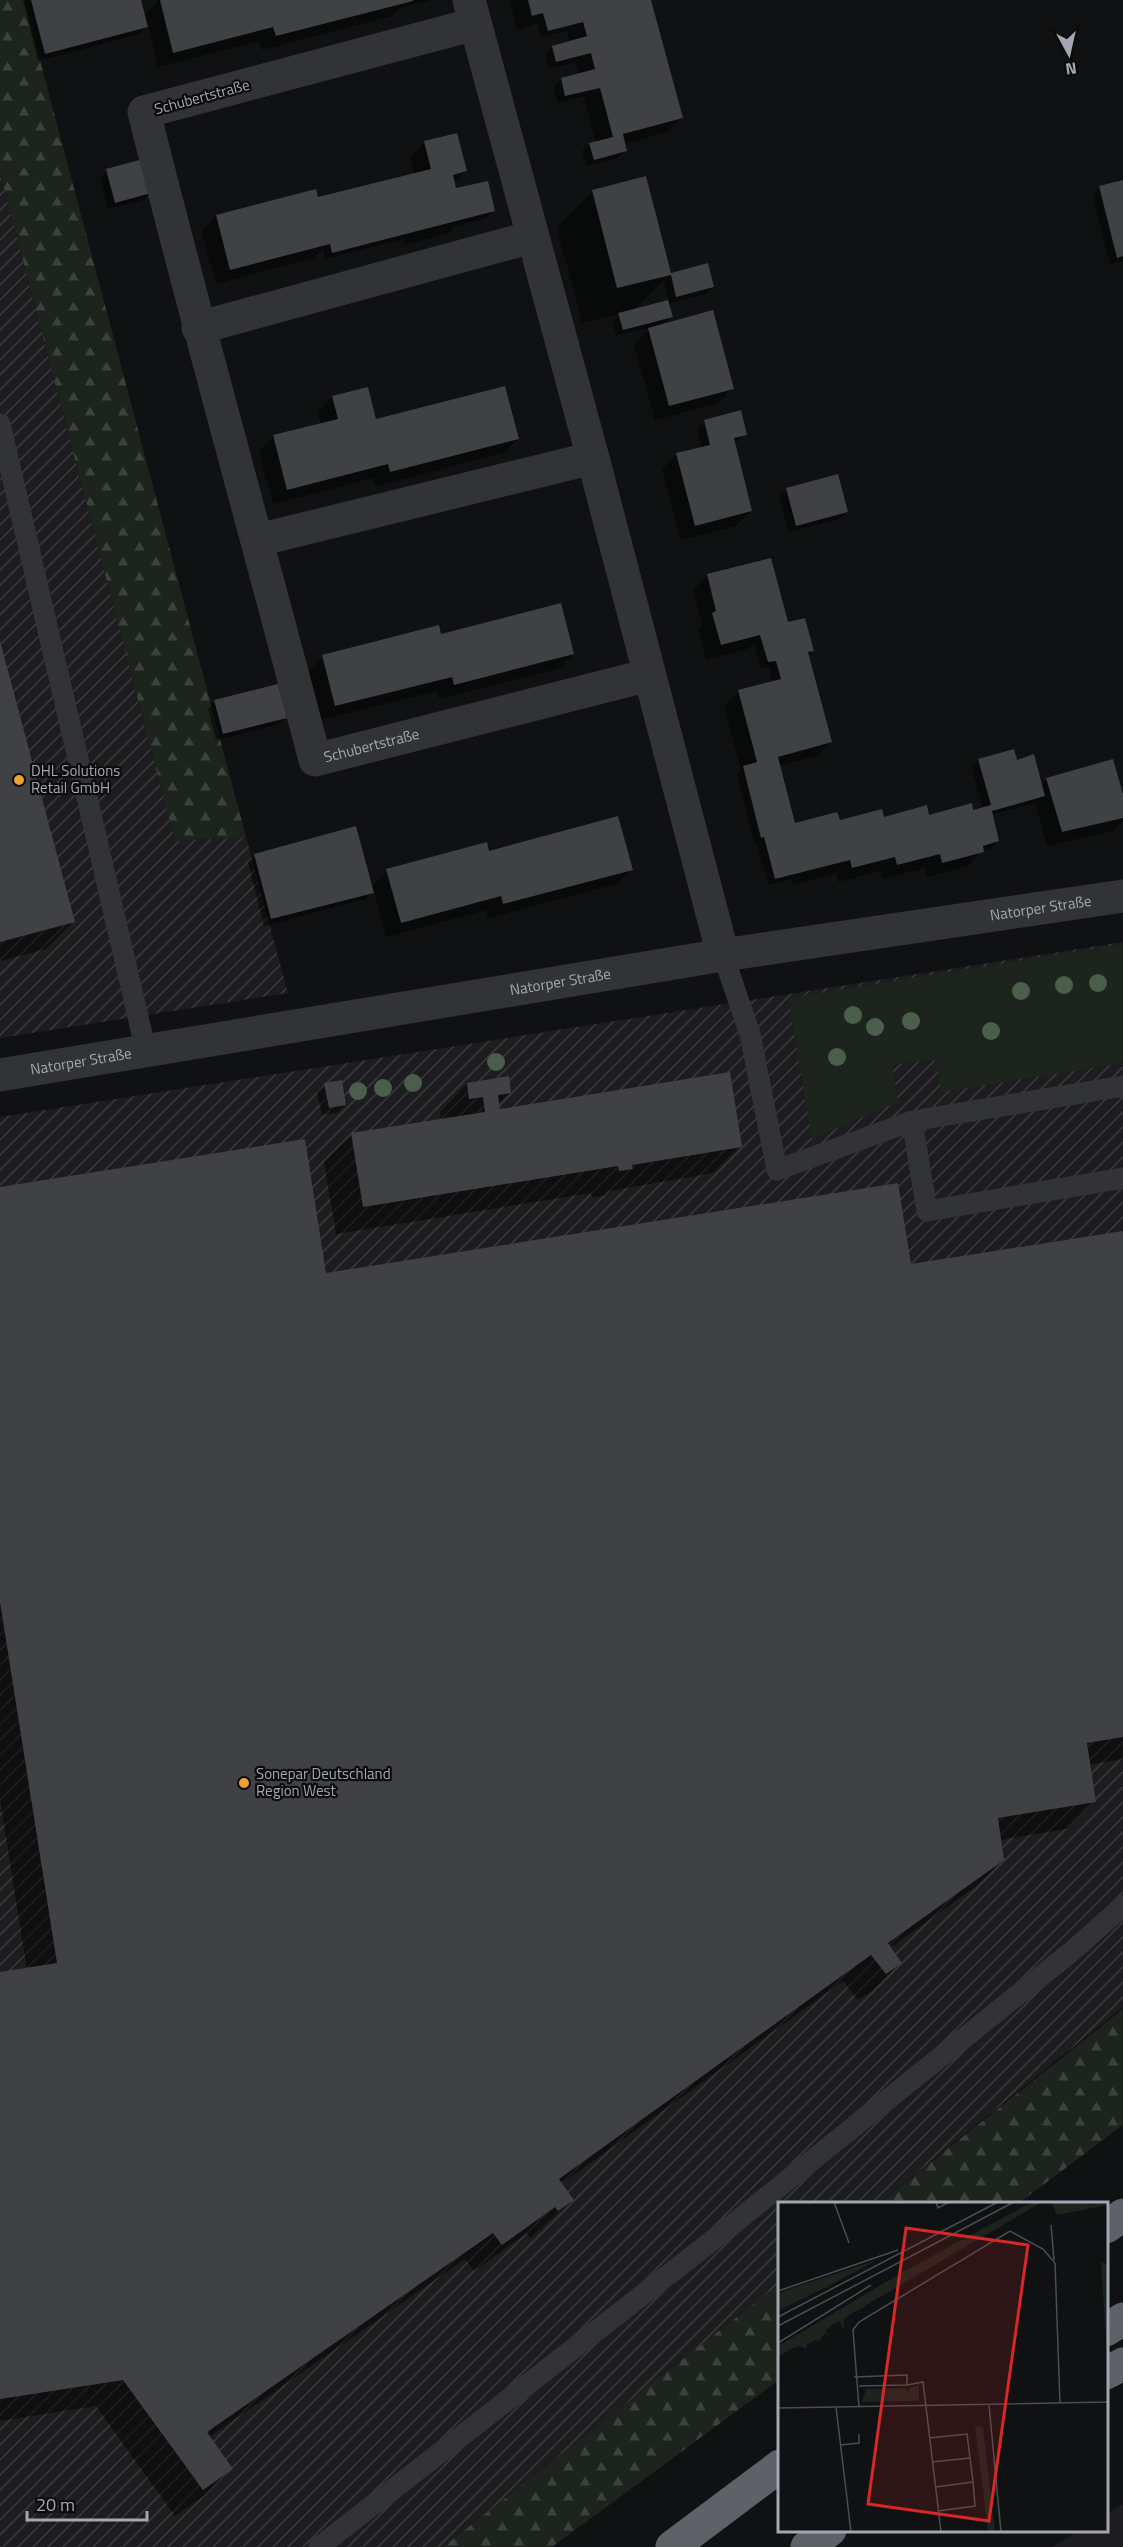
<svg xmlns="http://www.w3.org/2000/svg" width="1123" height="2547" font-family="'Titillium Web',sans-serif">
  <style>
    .built { fill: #1d1d1f }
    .industrial { fill: url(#industrial-furrows) }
    .grass { fill: #1d241e }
    .forest { fill: url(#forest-firs) }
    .shadow { fill: #0007; fill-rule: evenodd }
    .building { fill: #3f4145 }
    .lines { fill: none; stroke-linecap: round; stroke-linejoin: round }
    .service { stroke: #323337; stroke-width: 21 }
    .minor { stroke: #323337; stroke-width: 33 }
    .motorway { stroke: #5e6167; stroke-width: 33 }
    .tree { fill: #4a5e4b }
    .poi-dot { fill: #eaa230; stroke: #0c0c0d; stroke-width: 2 }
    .labels { text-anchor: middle; stroke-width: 4.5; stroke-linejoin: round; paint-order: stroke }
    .street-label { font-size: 15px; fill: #a2a8b2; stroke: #0c0c0d }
    .poi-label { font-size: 15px; fill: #a2a8b2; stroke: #0c0c0d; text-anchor: start }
    .inset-road { fill: none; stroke: #4a4d52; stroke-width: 1.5 }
    .view { fill: #d62828; fill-opacity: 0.15; stroke: #d62828; stroke-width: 3 }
    .inset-edge { fill: none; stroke: #a2a8b2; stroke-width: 3 }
  </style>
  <defs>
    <pattern id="industrial-furrows" width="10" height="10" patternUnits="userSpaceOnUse" patternTransform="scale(1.5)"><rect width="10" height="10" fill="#1d1d1f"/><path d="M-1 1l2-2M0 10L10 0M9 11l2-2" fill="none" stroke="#3b3b3d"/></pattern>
    <pattern id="forest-firs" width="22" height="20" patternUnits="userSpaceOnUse" patternTransform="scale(1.5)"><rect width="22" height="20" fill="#1d241e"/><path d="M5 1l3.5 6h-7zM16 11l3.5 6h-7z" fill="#3b413c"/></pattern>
  </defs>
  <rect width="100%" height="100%" fill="#101112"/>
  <path class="built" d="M1123 2504V2547H1052L1079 2531 1106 2530 1107 2514Z"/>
  <g class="industrial">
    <path d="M0 173 175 841 246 837 288 993 0 1038Z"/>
    <path d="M1123 942V2007L879 2203 780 2204 779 2284 443 2547H0V1117Z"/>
  </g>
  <path class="grass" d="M1123 944V1063L941 1092 935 1059 892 1065 898 1102 812 1139 788 998Z"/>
  <g class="forest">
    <path d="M0 0H24L246 837 175 841 0 173Z"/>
    <path d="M1123 2009V2125L1019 2203H880Z"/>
    <path d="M779 2284V2380L552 2547H443Z"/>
  </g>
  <g class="shadow">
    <path d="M23 0H139L143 16 159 0H430L399 9 392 16 262 50 259 41 158 67 148 25 139 34 38 61Z"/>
    <path d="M510 0H650L682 117 667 132 624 144 625 150 618 158 587 166 582 151 590 144 596 142 584 96 558 103 554 87 561 80 579 75 575 62 549 69 545 54 553 47 570 42 567 31 541 37 537 24 517 30Z"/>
    <path d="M425 142 465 171 453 183 456 191 494 211 486 218 455 226 448 233 404 245 403 239 325 259 323 249 313 258 216 284 202 231 216 216 317 199 414 174 410 157Z"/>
    <path d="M107 170 150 193 143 200 108 209 100 178Z"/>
    <path d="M1123 182V261L1110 264 1093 195 1100 187Z"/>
    <path d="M593 191 669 275 707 265 713 287 705 294 668 304 671 316 661 326 732 388 718 403 655 420 634 344 652 327 616 336 612 322 620 314 582 323 557 227ZM664 280 669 301 633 311Z"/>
    <path d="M332 397 375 420 518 439 503 453 376 486 373 478 273 504 259 451 274 436 321 424 318 412Z"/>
    <path d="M705 421 745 434 734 443 751 511 736 526 680 540 662 469 677 454 702 448 697 428Z"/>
    <path d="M787 490 847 512 839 519 789 532 779 497Z"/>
    <path d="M708 575 787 625 812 650 808 655 831 742 816 756 779 766 794 825 973 813 983 809 972 767 979 760 1016 761 1041 786 1047 779 1123 799V820L1113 831 1047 846 1035 803 991 815 998 841 991 848 982 850 968 866 927 877 925 868 882 879 880 871 838 882 836 873 793 885 792 879 768 885 757 843 754 844 737 774 741 770 724 706 739 691 773 682 769 667 761 669 754 644 747 649 706 659 698 629 702 625 693 590Z"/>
    <path d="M440 636 573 654 558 669 439 699 437 691 320 720 308 671 323 657Z"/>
    <path d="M0 644 74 921 46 949 0 961Z"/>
    <path d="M215 702 286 717 278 724 216 740 208 709Z"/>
    <path d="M488 853 631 869 616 884 488 918 486 910 386 937 374 891 365 899 264 926 248 862 255 855 371 887 387 871Z"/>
    <path d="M467 1084 510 1092 498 1104 499 1110 740 1146 713 1173 609 1191 604 1196 592 1197 591 1193 336 1234 324 1162 352 1134 441 1120 440 1112Z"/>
    <path d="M325 1085 345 1105 338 1112 322 1115 317 1092Z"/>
    <path d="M0 1188 325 1275 910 1266 1123 1232V1759L1089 1765 1094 1802 1067 1829 1000 1840 1003 1859 975 1887 890 1948 900 1963 873 1990 858 2000 843 1981 561 2184 572 2200 530 2238 527 2233 474 2271 465 2259 209 2437 232 2468 204 2496 175 2516 96 2406 0 2421V1974L27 1970 0 1799Z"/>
  </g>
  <g class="building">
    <path d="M31 0H141L148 27 45 54Z"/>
    <path d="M160 0H413V1L276 36 273 27 173 53Z"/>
    <path d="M528 0H651L683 118 623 134 627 151 594 160 589 143 613 137 600 88 565 96 561 78 595 69 591 53 556 62 552 46 587 36 583 22 548 31 543 13 532 16Z"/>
    <path d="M457 133 467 171 453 175 456 188 488 181 495 211 332 253 330 244 230 270 216 215 316 189 318 197 431 169 424 141Z"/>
    <path d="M143 159 151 193 115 203 106 169Z"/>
    <path d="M646 176 671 273 708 263 714 287 676 297 671 275 617 288 592 190Z"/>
    <path d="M1123 180V256L1117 258 1099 186Z"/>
    <path d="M668 300 673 317 623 330 618 313Z"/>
    <path d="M713 310 734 389 669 406 648 328Z"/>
    <path d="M505 386 519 439 390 472 388 464 287 490 273 435 338 419 332 396 368 387 376 419Z"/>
    <path d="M741 410 747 435 734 438 752 511 695 526 676 453 710 445 704 420Z"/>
    <path d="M838 474 848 512 796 526 786 488Z"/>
    <path d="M771 558 788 622 805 618 814 651 808 652 832 742 778 757 795 823 837 812 840 820 882 809 884 817 927 805 929 815 972 803 973 810 991 805 978 759 1014 749 1017 760 1034 754 1045 796 992 811 999 841 983 846 984 852 942 863 940 854 897 865 895 857 852 868 850 860 775 879 764 837 761 838 743 766 757 762 738 690 781 679 776 661 768 662 760 635 721 645 712 613 716 611 707 574Z"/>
    <path d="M561 603 574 654 454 685 452 677 335 706 322 655 439 625 441 634Z"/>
    <path d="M0 641 75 922 0 942Z"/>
    <path d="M278 684 287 718 223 734 214 700Z"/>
    <path d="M1113 759 1123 794V818L1062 832 1046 778Z"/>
    <path d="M618 816 633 870 503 904 501 896 401 923 386 869 487 842 489 851Z"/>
    <path d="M356 826 374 893 271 919 254 854Z"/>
    <path d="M730 1072 742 1147 632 1165 633 1169 619 1171 618 1166 363 1207 351 1133 485 1112 483 1097 469 1099 467 1083 509 1076 511 1093 498 1095 500 1109Z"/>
    <path d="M342 1080 346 1105 329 1108 324 1083Z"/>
    <path d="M305 1139 326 1273 898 1183 911 1264 1123 1231V1737L1087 1743 1096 1802 998 1818 1004 1860 888 1943 902 1963 886 1974 871 1955 559 2179 574 2200 558 2211 555 2207 502 2245 493 2233 207 2432 233 2469 203 2490 123 2380 0 2399V1972L57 1963 0 1602V1187Z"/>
  </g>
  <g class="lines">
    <g class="service">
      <path d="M0 424 146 1051"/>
      <path d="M723 955 750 1034 777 1170 912 1121"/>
      <path d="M1123 1086 912 1121 927 1211 1123 1178"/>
      <path d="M319 2547 718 2236 1071 1952 1123 1906"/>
    </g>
    <g class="minor">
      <path d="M469 0 593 458 723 955"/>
      <path id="s1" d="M475 24 144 112C198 329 259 544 315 760L649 675"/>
      <path d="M198 328 532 237"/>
      <path d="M258 540 593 458"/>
      <path id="s2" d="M0 1075 723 955 1123 896"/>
    </g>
    <g class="motorway">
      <path d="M1106 2227 1123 2215"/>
      <path d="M1106 2330 1123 2319"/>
      <path d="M1106 2373 1123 2364"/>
      <path d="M672 2547 780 2466"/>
      <path d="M807 2547 830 2530"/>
    </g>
  </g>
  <g class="tree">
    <circle cx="1098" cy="983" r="9"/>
    <circle cx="1064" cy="985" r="9"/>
    <circle cx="1021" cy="991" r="9"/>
    <circle cx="853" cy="1015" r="9"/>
    <circle cx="911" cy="1021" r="9"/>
    <circle cx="875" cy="1027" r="9"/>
    <circle cx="991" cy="1031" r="9"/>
    <circle cx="837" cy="1057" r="9"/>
    <circle cx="496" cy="1062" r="9"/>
    <circle cx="413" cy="1083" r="9"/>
    <circle cx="383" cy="1088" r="9"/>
    <circle cx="358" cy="1091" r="9"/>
  </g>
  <g class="poi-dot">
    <circle cx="19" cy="780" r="6"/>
    <circle cx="244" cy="1783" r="6"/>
  </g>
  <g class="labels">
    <g class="street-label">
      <text transform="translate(202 97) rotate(-15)" y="5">Schubertstraße</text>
      <text dy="5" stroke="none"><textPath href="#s1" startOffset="1071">Schubertstraße</textPath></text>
      <text dy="5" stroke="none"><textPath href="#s2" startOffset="1054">Natorper Straße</textPath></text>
      <text dy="5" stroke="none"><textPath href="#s2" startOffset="568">Natorper Straße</textPath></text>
      <text dy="5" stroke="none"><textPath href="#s2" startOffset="82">Natorper Straße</textPath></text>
    </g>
    <g class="poi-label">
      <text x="31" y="776">DHL Solutions<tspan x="31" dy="17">Retail GmbH</tspan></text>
      <text x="256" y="1779">Sonepar Deutschland<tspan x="256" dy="17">Region West</tspan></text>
    </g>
  </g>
  <g transform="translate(778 2202)">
    <rect width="330" height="330" fill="#101112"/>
    <path d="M99 58 51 84 0 109V91ZM323 59 328 63 330 82V167ZM66 115V128L61 119 48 128 50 134 47 131 40 140 38 138 28 143 29 147 21 144 17 147V144ZM141 183V199L84 200 88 187 126 186 131 190V186Z" fill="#1d241e"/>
    <path d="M254 0H264L0 155V144L125 70ZM273 0H330V3L279 13ZM197 224 205 225 217 330H210Z" fill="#1d241e"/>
    <path class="inset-road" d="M56 0 71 41M158 0 160 6 171 0M273 23 276 58M277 61 282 201M0 89 120 48M0 115 220 0M0 124 236 0M0 141 93 83M76 175 129 173V183L81 184M129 183 145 180 163 330M211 203 223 330M58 205 73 330M81 205 75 128 81 120 232 29 265 47 277 61M0 206 330 200M151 236 189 232 195 280 197 304 160 309M62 243 81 241V232M154 260 192 256M157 285 195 280"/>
    <path class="view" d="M128 26 250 43 211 319 90 302Z"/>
    <rect width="330" height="330" class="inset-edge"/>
  </g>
  <g transform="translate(1069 54) rotate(172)" stroke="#0c0c0d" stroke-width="4.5" paint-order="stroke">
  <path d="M0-4.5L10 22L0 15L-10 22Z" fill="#a2a8b2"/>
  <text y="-9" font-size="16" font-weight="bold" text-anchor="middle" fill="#a2a8b2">N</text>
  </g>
  <path d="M27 2511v9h120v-9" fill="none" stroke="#a2a8b2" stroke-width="3"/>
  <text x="36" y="2511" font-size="18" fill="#a2a8b2" stroke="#0c0c0d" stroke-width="4.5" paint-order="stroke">20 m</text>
</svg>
